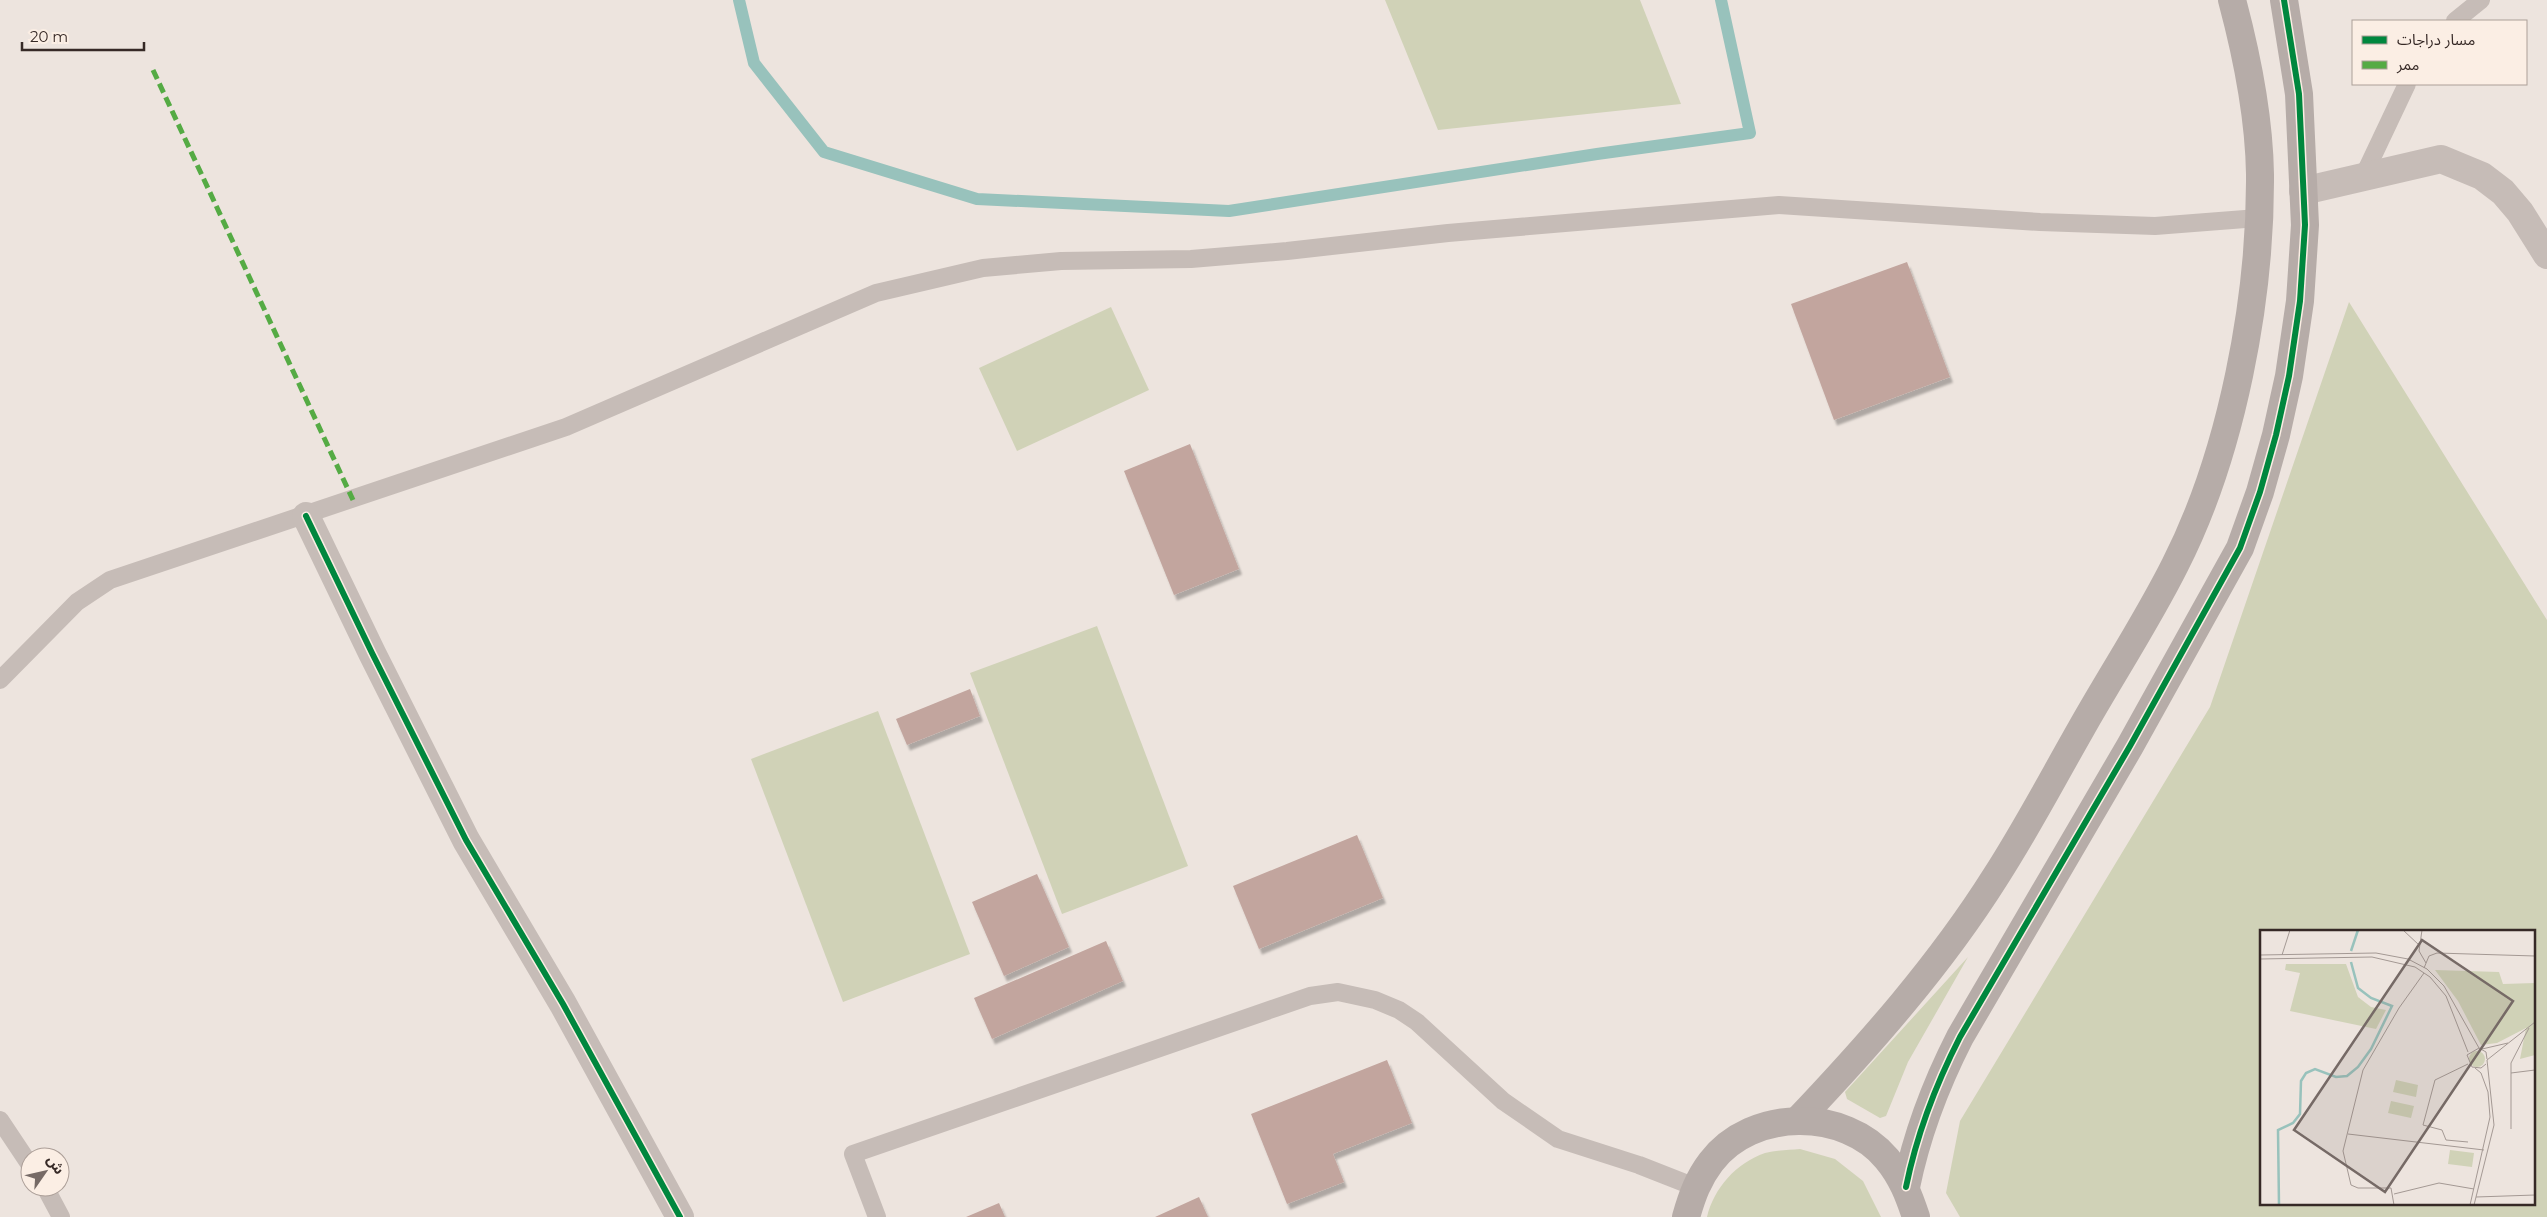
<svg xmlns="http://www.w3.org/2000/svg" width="2547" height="1217" font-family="Montserrat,'Noto Sans Arabic',sans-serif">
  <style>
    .green { fill: #d0d2b7; fill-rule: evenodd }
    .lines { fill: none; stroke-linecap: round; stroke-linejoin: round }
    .stream { stroke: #98c2bc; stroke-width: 12 }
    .building { fill: #c2a59e; filter: url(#shadow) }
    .lane { stroke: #c6bcb7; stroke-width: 18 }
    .street { stroke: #c6bcb7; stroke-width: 28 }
    .secondary { stroke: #b6aca8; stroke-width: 28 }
    .quiet { stroke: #55ab44; stroke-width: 5; stroke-dasharray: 10 5; stroke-linecap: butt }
    .cycleway-casing { stroke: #fbeee4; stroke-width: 9 }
    .cycleway { stroke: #00873e; stroke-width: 6 }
    .inset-river { fill: none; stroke: #98c2bc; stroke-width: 2.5 }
    .inset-road { fill: none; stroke: #a49994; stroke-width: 1 }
    .view { fill: #766a66; fill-opacity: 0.15; stroke: #766a66; stroke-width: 2.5 }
    .inset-edge { fill: none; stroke: #362926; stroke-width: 2.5 }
  </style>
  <defs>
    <filter id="shadow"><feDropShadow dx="3" dy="5.5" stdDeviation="1" flood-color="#0004"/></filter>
  </defs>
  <rect width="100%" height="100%" fill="#ede4de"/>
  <g class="green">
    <path d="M1385 0H1640L1681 104 1438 130Z"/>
    <path d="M2349 302 2547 620V1217H1960L1946 1193 1960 1121 2210 707ZM2261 931H2533V1203H2261Z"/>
    <path d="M1111 307 1149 390 1017 451 979 368Z"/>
    <path d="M1097 626 1188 866 1062 914 970 673Z"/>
    <path d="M878 711 970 954 843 1002 751 759Z"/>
    <path d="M1968 957 1908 1062 1886 1116 1880 1118 1847 1099 1845 1092Z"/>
    <path d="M1800 1149 1835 1159 1863 1181 1881 1217H1707C1714 1188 1736 1163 1765 1153 1776 1150 1789 1150 1800 1149Z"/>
  </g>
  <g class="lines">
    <path class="stream" d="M739 0 754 63 824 152 977 199 1229 211 1597 154 1750 133 1721 0"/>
  </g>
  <g class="building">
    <path d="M1907 262 1950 377 1834 420 1791 304Z"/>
    <path d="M1190 444 1239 569 1174 595 1124 471Z"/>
    <path d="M970 689 980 716 907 745 896 719Z"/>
    <path d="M1357 835 1383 898 1259 949 1233 886Z"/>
    <path d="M1037 874 1069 947 1004 976 972 902Z"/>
    <path d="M1106 941 1123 981 992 1039 974 998Z"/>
    <path d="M1387 1060 1412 1123 1333 1154 1344 1182 1287 1204 1251 1114Z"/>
    <path d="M1199 1197 1208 1217H1155Z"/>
    <path d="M999 1203 1005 1217H966Z"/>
  </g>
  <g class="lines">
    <g class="lane">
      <path d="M2455 21 2481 0"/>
      <path d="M2363 177 2407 84"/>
      <path d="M0 680 77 602 110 580 566 427 876 293 983 268 1061 261 1191 259 1287 251 1448 233 1779 205 2040 222 2155 226 2258 218"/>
      <path d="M0 1120 30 1165"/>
      <path d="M45 1187 61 1217"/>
      <path d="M877 1217 853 1154 1310 996 1338 992 1375 1000 1399 1010 1417 1022 1503 1101 1558 1139 1639 1165 1695 1187"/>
    </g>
    <g class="street">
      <path d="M2303 191 2441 159 2482 176 2503 192 2520 212 2547 255"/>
      <path d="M306 516 372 653 466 840 563 1004 680 1217"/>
    </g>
    <g class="secondary">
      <path d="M1798 1120C1870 1044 1940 965 1996 876 2027 828 2053 778 2081 729 2112 674 2147 621 2175 565 2232 453 2261 299 2260 174 2259 115 2247 56 2232 0"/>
      <path d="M1906 1187C1917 1133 1935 1086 1960 1037L2130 746 2240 548 2260 492 2276 435 2289 376 2300 301 2305 225 2299 94 2284 0"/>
      <path d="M1686 1217C1692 1196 1698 1179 1711 1162 1752 1108 1845 1108 1887 1159 1902 1177 1909 1196 1916 1217"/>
    </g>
    <path class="quiet" d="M153 70 353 500"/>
    <defs>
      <g id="cycleway">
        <path d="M306 516 372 653 466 840 563 1004 680 1217"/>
        <path d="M1906 1187C1917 1133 1935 1086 1960 1037L2130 746 2240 548 2260 492 2276 435 2289 376 2300 301 2305 225 2299 94 2284 0"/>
      </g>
    </defs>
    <use href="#cycleway" class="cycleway-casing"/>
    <use href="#cycleway" class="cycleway"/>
  </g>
  <g transform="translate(2260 930)">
    <rect width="275" height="275" fill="#ede4de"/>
    <path d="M26 34H86L98 67 111 77 126 80 116 99 30 81 40 43 25 40ZM175 40 239 42 243 54 275 53V125L260 129 266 98 237 113 221 115 198 71ZM209 129a8 8 0 1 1 16 0a8 8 0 1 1-16 0ZM136 150 158 155 156 167 133 162ZM131 171 154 176 151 188 128 183ZM190 220 214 223 212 237 188 234Z" fill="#d0d2b7"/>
    <path class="inset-river" d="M91 21 98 0M19 275 18 200 33 193 40 184 41 151 46 143 55 139 76 147 87 146 98 137 111 119 132 76 111 68 98 58 91 32"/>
    <path class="inset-road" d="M143 0 159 15M162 0 159 21 166 33M0 25 116 23 148 29 167 39 184 56 219 118M22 25 30 0M0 29 112 27 155 37 170 47 186 66 208 122M164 38 169 26 177 23 275 26M222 119 248 113M226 134 221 138 212 137 207 125 219 118 226 122 227 129M251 143 275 140M251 199V133L269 98M88 204 224 220M208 212 186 210 182 200 163 195 175 150 208 134M134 264 179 253 214 259M216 267 275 265M134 275 131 258H98L91 255 83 221 103 140 139 78 164 43M210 275 230 187 228 162 221 143 215 138M214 275 234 195 227 130 275 92"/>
    <path class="view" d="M162 10 253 71 125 262 34 200Z"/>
    <rect width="275" height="275" class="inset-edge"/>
  </g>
  <rect x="2352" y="20" width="175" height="65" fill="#fbeee4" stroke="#ac9f98"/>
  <rect x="2362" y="36" width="25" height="8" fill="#00873e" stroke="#ac9f98"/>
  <text x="2397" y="45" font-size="15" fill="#362926">مسار دراجات</text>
  <rect x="2362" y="61" width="25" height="8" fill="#55ab44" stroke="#ac9f98"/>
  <text x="2397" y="70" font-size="15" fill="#362926">ممر</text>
  <g transform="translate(45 1172) rotate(56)"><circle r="24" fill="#fbeee4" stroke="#ac9f98"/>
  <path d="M0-4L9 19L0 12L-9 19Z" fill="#766a66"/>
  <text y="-8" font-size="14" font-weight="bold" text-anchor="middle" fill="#362926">ش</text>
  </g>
  <path d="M22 42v8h122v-8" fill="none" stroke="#362926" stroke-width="2.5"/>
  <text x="30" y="42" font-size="15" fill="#362926" stroke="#fbeee4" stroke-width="4" paint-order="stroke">20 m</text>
</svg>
